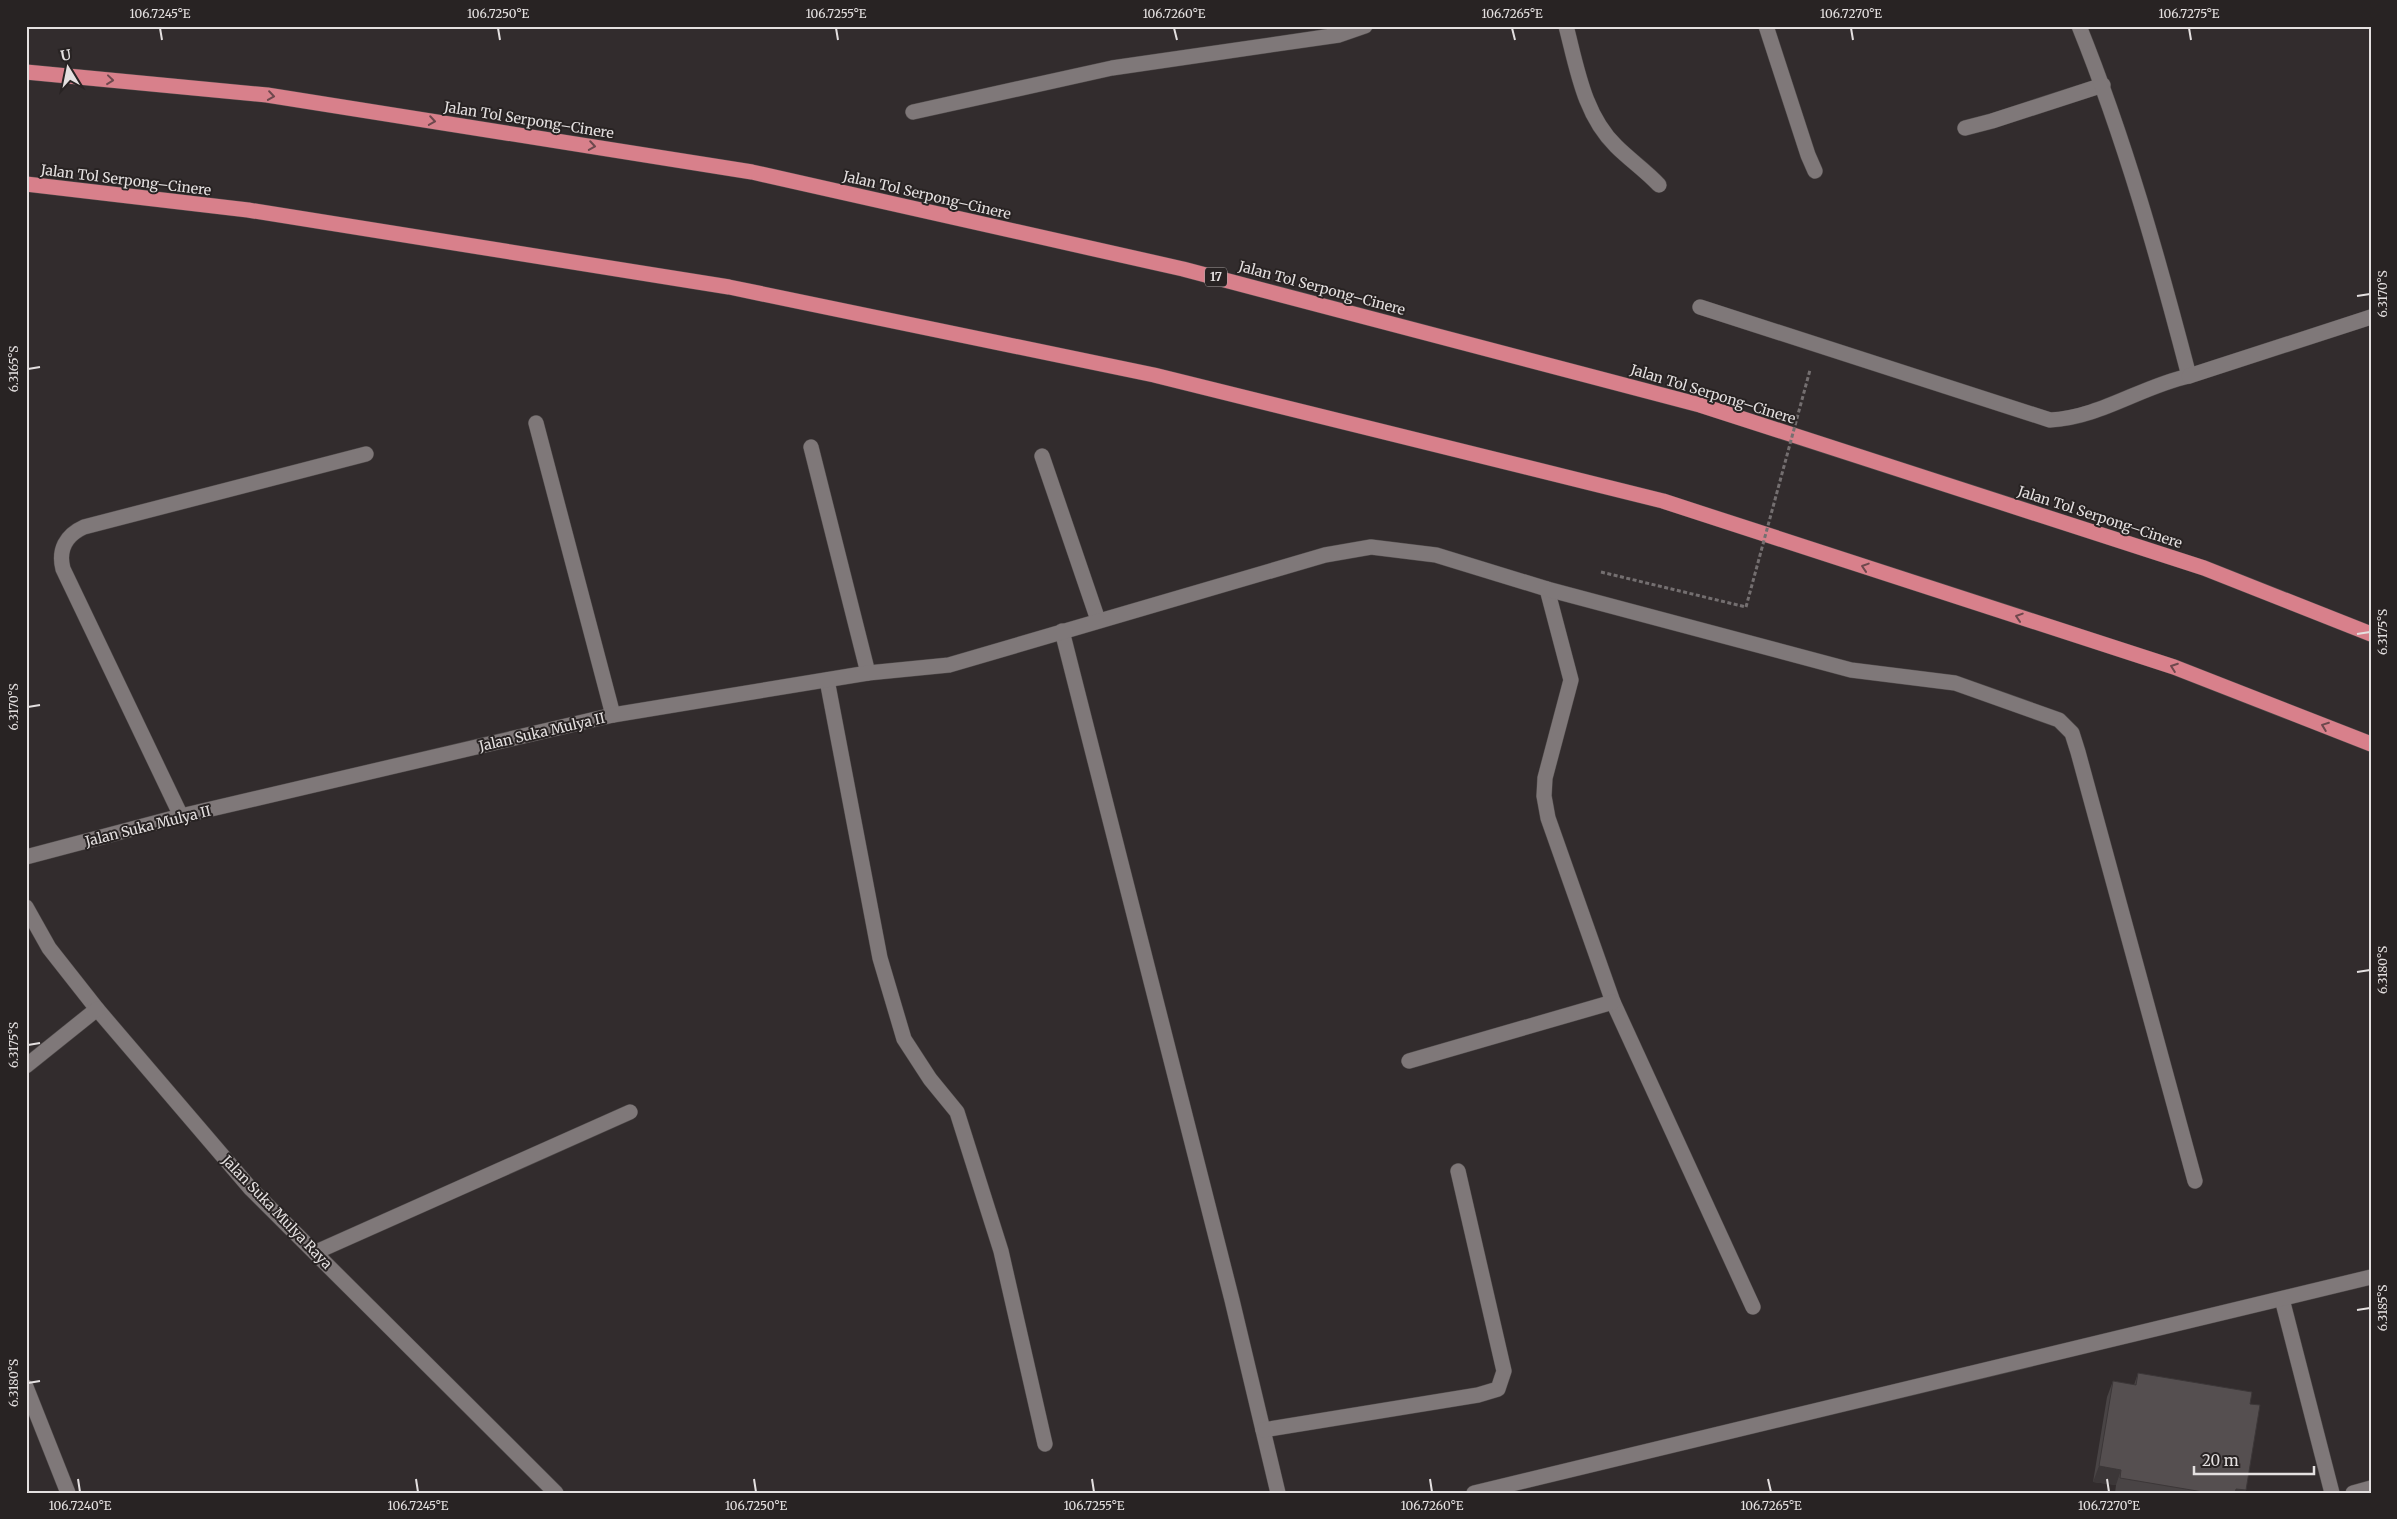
<svg xmlns="http://www.w3.org/2000/svg" width="2397" height="1519" font-family="Merriweather,serif">
  <style>
    .lines { fill: none; stroke-linecap: round; stroke-linejoin: round }
    .minor-casing { stroke: #4f4a4a; stroke-width: 16 }
    .highway-casing { stroke: #4f4a4a; stroke-width: 16 }
    .path { stroke: #746f70; stroke-width: 3; stroke-dasharray: 4 2.5; stroke-linecap: butt }
    .minor { stroke: #7f7879; stroke-width: 15 }
    .highway { stroke: #d8808b; stroke-width: 15 }
    .path-bridge { stroke: #746f70; stroke-width: 3; stroke-dasharray: 4 2.5; stroke-linecap: butt }
    .wall { fill: #494445 }
    .shaded-wall { fill: #3c3738 }
    .building { fill: #554f50; stroke: #3c3738 }
    .oneway { stroke: #6e484d }
    .ticks { fill: none; stroke: #e4e0e0; stroke-width: 2 }
    .labels { text-anchor: middle; stroke-width: 4; stroke-linejoin: round; paint-order: stroke }
    .shield { fill: #282323; stroke: #aca7a7; stroke-width: 1 }
    .shield-label { font-size: 12px; font-weight: bold; fill: #e4e0e0 }
    .street-label { font-size: 14px; fill: #e4e0e0; stroke: #282323 }
    .neatline { fill: none; stroke: #e4e0e0; stroke-width: 2 }
    .ticks-label { font-size: 12px; text-anchor: middle; fill: #e4e0e0 }
  </style>
  <rect width="100%" height="100%" fill="#322c2d"/>
  <g class="lines">
    <defs>
      <g id="minor">
        <path d="M1566 26C1577 68 1584 115 1616 146 1630 160 1646 171 1659 185"/>
        <path d="M1766 26 1808 155 1815 171"/>
        <path d="M913 112 1112 68 1339 35 1365 26"/>
        <path d="M1965 128 1992 121 2103 85"/>
        <path d="M1700 307 2050 420C2099 418 2142 386 2189 376 2158 257 2125 140 2079 26"/>
        <path d="M2189 376 2371 317"/>
        <path d="M536 423 613 715"/>
        <path d="M811 447 868 673"/>
        <path d="M1042 456 1098 620"/>
        <path d="M1547 589 1571 680 1545 778 1544 796 1548 818 1613 1002 1753 1307"/>
        <path d="M1062 631 1232 1300 1278 1493"/>
        <path d="M827 680 880 958 904 1039 930 1079 957 1112 1001 1251 1045 1444"/>
        <path d="M181 816 63 569C58 550 66 535 84 527L366 454"/>
        <path d="M26 857 181 816 613 715 868 673 949 665 1325 555 1371 547 1436 555 1547 589 1851 670 1955 683 2059 720 2072 733 2078 752 2195 1181"/>
        <path d="M26 907 49 948 97 1009 251 1189 556 1493"/>
        <path d="M1409 1061 1613 1002"/>
        <path d="M26 1066 97 1009"/>
        <path d="M316 1252 630 1112"/>
        <path d="M2282 1299 2332 1493"/>
        <path d="M26 1387 68 1493"/>
        <path d="M1263 1430 1478 1395 1498 1389 1504 1371 1458 1171"/>
        <path d="M1474 1493 2371 1277"/>
        <path d="M2353 1493 2371 1488"/>
      </g>
      <g id="highway">
        <path d="M26 72 267 95 752 172 1183 269 1700 405 2204 568 2371 634"/>
        <path d="M26 184 248 210 729 287 1154 375 1663 501 2174 667 2371 744"/>
      </g>
    </defs>
    <use href="#minor" class="minor-casing"/>
    <use href="#highway" class="highway-casing"/>
    <path class="path" d="M1601 572 1746 607"/>
    <use href="#minor" class="minor"/>
    <use href="#highway" class="highway"/>
    <path class="path-bridge" d="M1746 607 1810 370"/>
  </g>
  <path class="wall" d="M2138 1373 2250 1404 2245 1493H2115L2116 1485 2093 1482 2107 1397 2113 1381 2134 1385Z"/>
  <g class="shaded-wall">
    <path d="M2099 1466 2121 1470 2116 1485 2093 1482Z"/>
    <path d="M2236 1489 2246 1490 2245 1493H2234Z"/>
  </g>
  <path class="building" d="M2138 1373 2252 1392 2250 1404 2260 1405 2246 1490 2236 1489 2235 1493H2209L2120 1478 2121 1470 2099 1466 2113 1381 2136 1385Z"/>
  <defs><path id="oneway-chevron" d="M-2-3.5L2.5 0L-2 3.5" fill="none" stroke-width="1.6" stroke-linecap="round" stroke-linejoin="round" transform="scale(1.25)"/></defs>
  <g class="oneway">
    <use href="#oneway-chevron" transform="translate(110 80) rotate(6)"/>
    <use href="#oneway-chevron" transform="translate(271 96) rotate(8)"/>
    <use href="#oneway-chevron" transform="translate(432 121) rotate(9)"/>
    <use href="#oneway-chevron" transform="translate(592 146) rotate(9)"/>
    <use href="#oneway-chevron" transform="translate(1865 567) rotate(-162)"/>
    <use href="#oneway-chevron" transform="translate(2019 617) rotate(-162)"/>
    <use href="#oneway-chevron" transform="translate(2174 667) rotate(-160)"/>
    <use href="#oneway-chevron" transform="translate(2325 726) rotate(-159)"/>
  </g>
  <path class="ticks" d="M160 28 162 40M498 28 500 40M836 28 838 40M1174 28 1177 40M1512 28 1515 40M1851 28 1853 40M2189 28 2191 40M2357 296 2370 294M28 369 40 367M2357 634 2370 632M28 707 40 705M2357 972 2370 970M28 1045 40 1043M2357 1310 2370 1308M28 1383 40 1381M78 1479 80 1492M416 1479 418 1492M754 1479 756 1492M1092 1479 1094 1492M1430 1479 1432 1492M1768 1479 1771 1492M2107 1479 2109 1492"/>
  <g class="labels">
    <rect class="shield" x="1205" y="267.5" width="22" height="19" rx="4"/>
    <g class="shield-label">
      <text x="1216" y="281">17</text>
    </g>
    <g class="street-label">
      <text transform="translate(529 120) rotate(9)" y="5">Jalan Tol Serpong–Cinere</text>
      <text transform="translate(126 180) rotate(7)" y="5">Jalan Tol Serpong–Cinere</text>
      <text transform="translate(927 195) rotate(13)" y="5">Jalan Tol Serpong–Cinere</text>
      <text transform="translate(1322 288) rotate(15)" y="5">Jalan Tol Serpong–Cinere</text>
      <text transform="translate(1713 394) rotate(17)" y="5">Jalan Tol Serpong–Cinere</text>
      <text transform="translate(2100 517) rotate(18)" y="5">Jalan Tol Serpong–Cinere</text>
      <text transform="translate(542 732) rotate(-13)" y="5">Jalan Suka Mulya II</text>
      <text transform="translate(148 826) rotate(-14)" y="5">Jalan Suka Mulya II</text>
      <text transform="translate(277 1212) rotate(46)" y="5">Jalan Suka Mulya Raya</text>
    </g>
  </g>
  <rect width="2397" height="1519" fill="none" stroke="#282323" stroke-width="55"/>
  <g transform="translate(68 68) rotate(350)" stroke="#282323" stroke-width="4" paint-order="stroke">
  <path d="M0-4L9 19L0 12L-9 19Z" fill="#e4e0e0"/>
  <text y="-8" font-size="14" font-weight="bold" text-anchor="middle" fill="#e4e0e0">U</text>
  </g>
  <path d="M2194 1466v8h120v-8" fill="none" stroke="#e4e0e0" stroke-width="2.5"/>
  <text x="2202" y="1466" font-size="15" fill="#e4e0e0" stroke="#282323" stroke-width="4" paint-order="stroke">20 m</text>
  <rect x="28" y="28" width="2342" height="1464" class="neatline"/>
  <g class="ticks-label">
    <text x="160" y="18">106.7245°E</text>
    <text x="498" y="18">106.7250°E</text>
    <text x="836" y="18">106.7255°E</text>
    <text x="1174" y="18">106.7260°E</text>
    <text x="1512" y="18">106.7265°E</text>
    <text x="1851" y="18">106.7270°E</text>
    <text x="2189" y="18">106.7275°E</text>
    <text transform="translate(2383 294) rotate(-90)" y="4">6.3170°S</text>
    <text transform="translate(14 369) rotate(-90)" y="4">6.3165°S</text>
    <text transform="translate(2383 632) rotate(-90)" y="4">6.3175°S</text>
    <text transform="translate(14 707) rotate(-90)" y="4">6.3170°S</text>
    <text transform="translate(2383 970) rotate(-90)" y="4">6.3180°S</text>
    <text transform="translate(14 1045) rotate(-90)" y="4">6.3175°S</text>
    <text transform="translate(2383 1308) rotate(-90)" y="4">6.3185°S</text>
    <text transform="translate(14 1383) rotate(-90)" y="4">6.3180°S</text>
    <text x="80" y="1510">106.7240°E</text>
    <text x="418" y="1510">106.7245°E</text>
    <text x="756" y="1510">106.7250°E</text>
    <text x="1094" y="1510">106.7255°E</text>
    <text x="1432" y="1510">106.7260°E</text>
    <text x="1771" y="1510">106.7265°E</text>
    <text x="2109" y="1510">106.7270°E</text>
  </g>
</svg>
